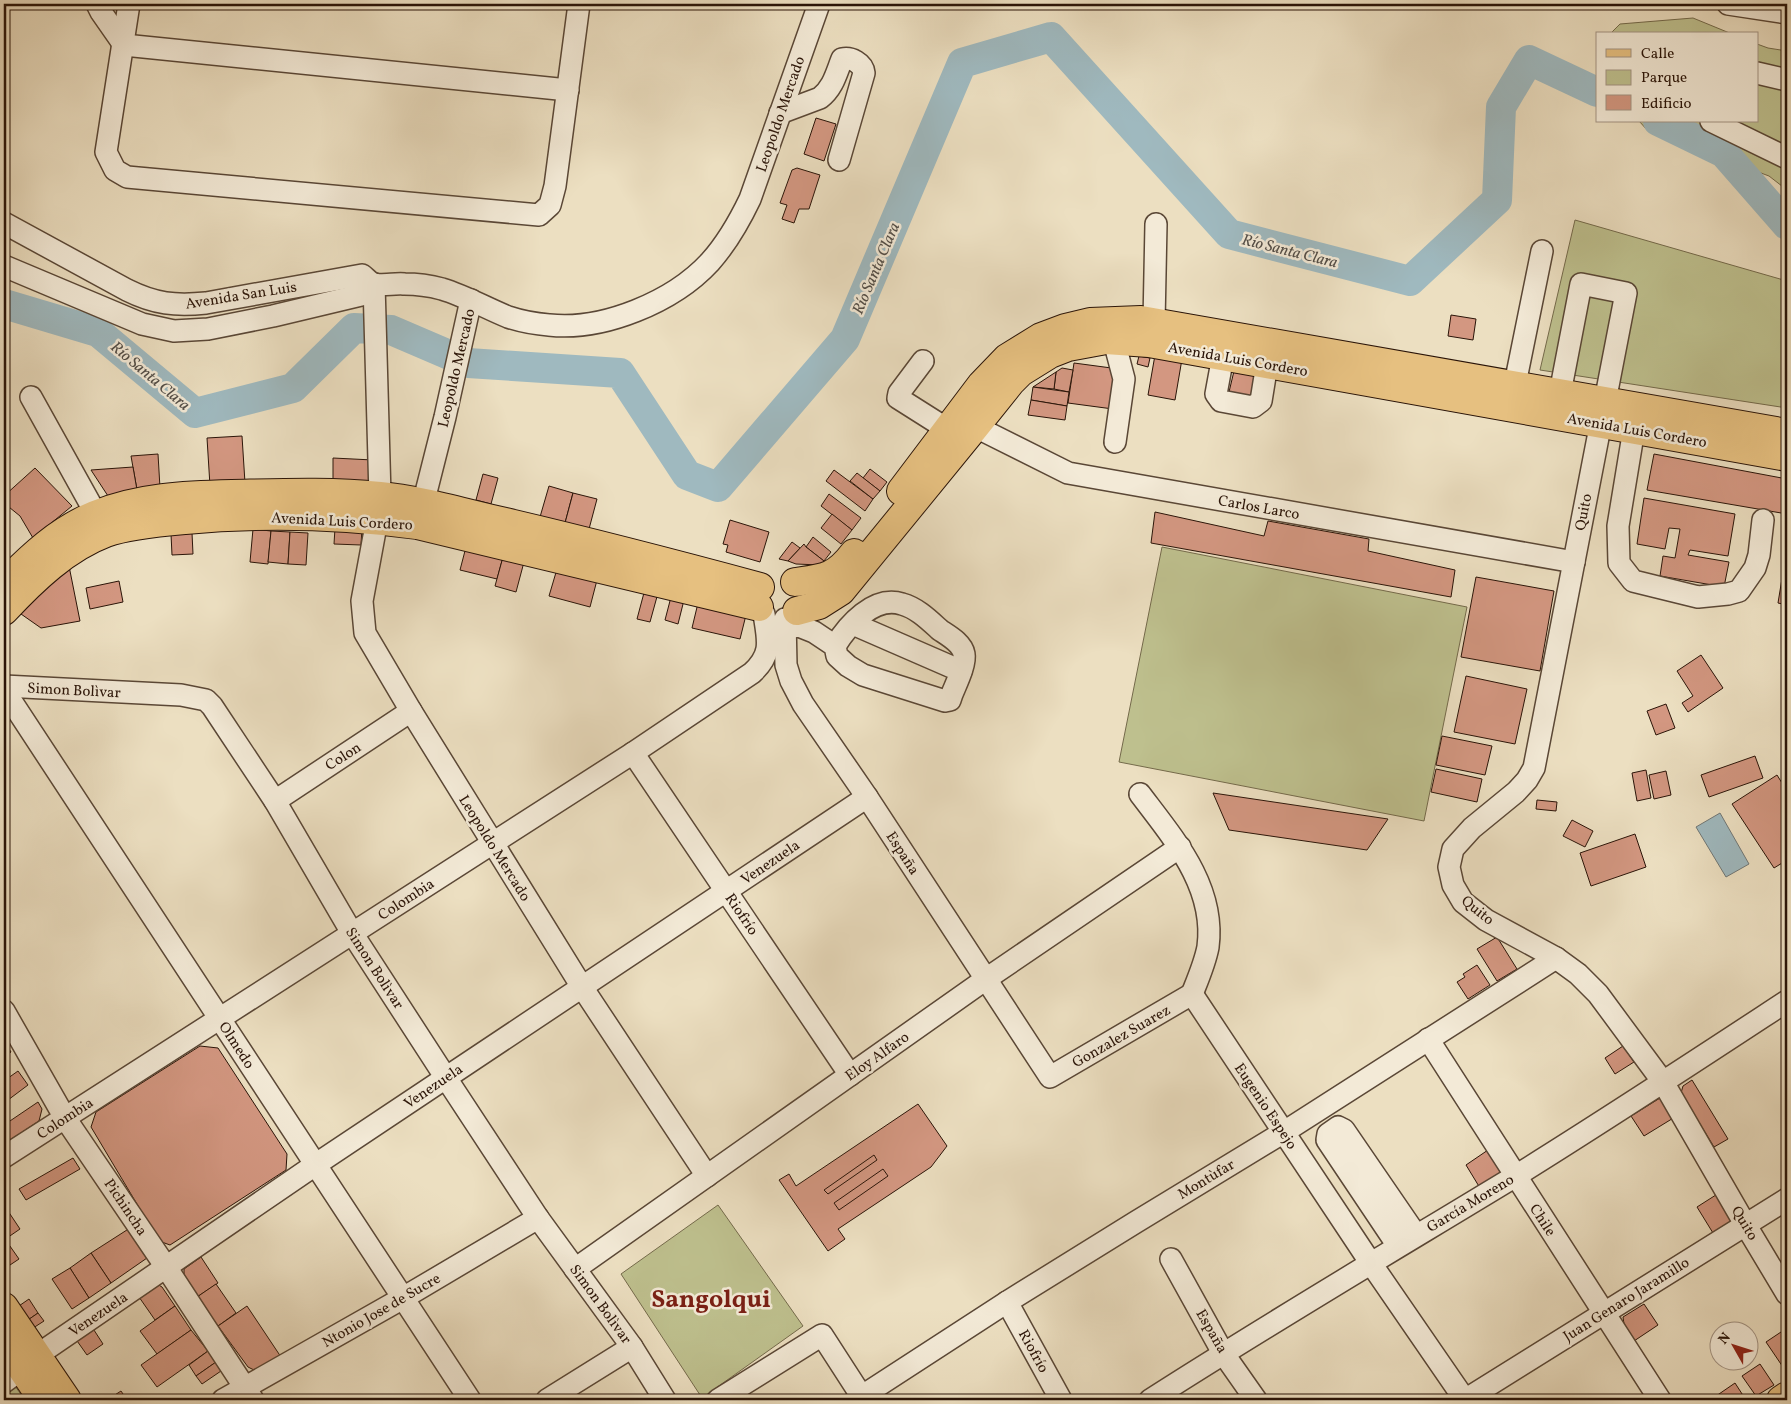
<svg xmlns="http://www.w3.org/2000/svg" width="1791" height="1404" font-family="Vollkorn,serif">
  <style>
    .green { fill: #bec08e; stroke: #746a4b }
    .water { fill: #9fb9bf; stroke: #707776 }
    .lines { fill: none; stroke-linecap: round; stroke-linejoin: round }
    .river { stroke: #9fb9bf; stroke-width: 30 }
    .building { fill: #d39781; stroke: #2a1408 }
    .minor-casing { stroke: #5a4736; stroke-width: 24 }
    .major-casing { stroke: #2a1408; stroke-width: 30 }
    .minor { stroke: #f3ead7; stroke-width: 21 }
    .major { stroke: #e6c080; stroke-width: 28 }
    .labels { text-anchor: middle; stroke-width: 5; stroke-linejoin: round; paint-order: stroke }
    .street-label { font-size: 15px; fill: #2a1408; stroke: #f3ead7 }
    .water-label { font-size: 16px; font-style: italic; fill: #534e48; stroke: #f3ead7 }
    .town-label { font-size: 25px; font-weight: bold; fill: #7a1f14; stroke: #f3ead7 }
  </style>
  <rect width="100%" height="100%" fill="#ecdfc1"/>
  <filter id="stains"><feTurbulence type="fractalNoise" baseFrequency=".004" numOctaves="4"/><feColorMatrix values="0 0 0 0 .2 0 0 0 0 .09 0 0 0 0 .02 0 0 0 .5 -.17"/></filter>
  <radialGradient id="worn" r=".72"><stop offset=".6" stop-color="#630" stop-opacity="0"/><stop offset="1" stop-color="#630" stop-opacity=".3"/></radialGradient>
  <g class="green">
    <path d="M1693 18 1732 34H1610L1620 24Z"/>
    <path d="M1757 44 1768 48 1787 51V190L1769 176 1648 131 1639 121H1757Z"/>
    <path d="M1575 220 1787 281V408L1540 370Z"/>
    <path d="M1162 547 1467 607 1424 821 1119 762Z"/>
    <path d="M718 1205 803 1326 702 1398 621 1274Z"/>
    <path d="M15 1386 25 1400H4V1393Z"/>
  </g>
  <path class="water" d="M1720 813 1749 864 1726 877 1696 827Z"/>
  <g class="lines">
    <g class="river">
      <path d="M1658 121 1724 153 1787 225"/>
      <path d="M4 304 98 332 195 413 293 388 354 328 391 330 468 363 620 373 687 475 718 487 845 339 962 63 1051 37 1229 234 1410 281 1497 200 1501 107 1529 60 1597 92"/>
    </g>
  </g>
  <g class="building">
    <path d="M816 118 836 124 824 161 804 154Z"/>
    <path d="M797 168 820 175 809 209H799L794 223 782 219 787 205 780 203 792 170Z"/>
    <path d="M1451 315 1476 319 1473 340 1448 336Z"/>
    <path d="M1155 355 1182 359 1175 400 1148 395Z"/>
    <path d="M1139 356 1150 358 1148 367 1137 364Z"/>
    <path d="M1074 363 1119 369 1113 409 1068 403Z"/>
    <path d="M1062 368 1073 370 1069 392 1054 389 1056 372Z"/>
    <path d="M1234 371 1259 376 1255 397 1229 392Z"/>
    <path d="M1056 372 1054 389 1033 387Z"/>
    <path d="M1033 387 1069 392 1067 406 1031 400Z"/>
    <path d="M1031 400 1067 406 1065 420 1028 415Z"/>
    <path d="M242 436 245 483 210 486 207 438Z"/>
    <path d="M158 454 160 488 137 490 131 456Z"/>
    <path d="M1654 454 1787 479V514L1647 490Z"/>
    <path d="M333 458 373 460 372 482 333 481Z"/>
    <path d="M133 467 137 490 108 496 91 470Z"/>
    <path d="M35 468 72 506 33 538 20 516 4 503V496Z"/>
    <path d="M870 469 887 482 880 491 863 478Z"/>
    <path d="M834 470 873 499 865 511 826 481Z"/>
    <path d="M857 473 880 491 873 499 850 481Z"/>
    <path d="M483 474 498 478 491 504 476 500Z"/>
    <path d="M549 486 573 493 565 523 540 517Z"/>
    <path d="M573 493 597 499 589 529 565 523Z"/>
    <path d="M829 494 861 518 852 530 821 506Z"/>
    <path d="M1644 498 1735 514 1728 556 1690 550 1688 555 1729 562 1724 587 1660 576 1663 556 1675 558 1680 529 1669 528 1665 549 1637 544Z"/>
    <path d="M1155 512 1264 536 1268 521 1369 539 1368 551 1455 570 1451 597 1151 543Z"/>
    <path d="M832 514 852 530 841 544 821 528Z"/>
    <path d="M730 520 769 532 760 562 726 552 728 545 723 544Z"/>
    <path d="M335 528H362L361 545 334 544Z"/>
    <path d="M253 529 271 531 268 564 250 562Z"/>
    <path d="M271 531 290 532 288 564 268 562Z"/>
    <path d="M290 532 308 533 306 565 288 564Z"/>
    <path d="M192 533 193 554 172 555 171 534Z"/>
    <path d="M813 537 831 552 824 561 806 547Z"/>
    <path d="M792 542 800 548 788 561 779 559Z"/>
    <path d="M804 544 806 547 824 561 820 565 796 564 788 561Z"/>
    <path d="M466 547 503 557 497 579 460 570Z"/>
    <path d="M503 557 524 562 516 592 495 586Z"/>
    <path d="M1785 560H1787V605L1778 603Z"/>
    <path d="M69 566 80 621 41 628 21 614Z"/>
    <path d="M557 569 597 580 590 607 549 596Z"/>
    <path d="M1476 577 1554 591 1540 671 1461 657Z"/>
    <path d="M119 581 123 602 90 609 86 588Z"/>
    <path d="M645 589 658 593 650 622 637 619Z"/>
    <path d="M671 597 684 600 678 624 665 620Z"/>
    <path d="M698 603 746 615 740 639 692 628Z"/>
    <path d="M1701 655 1723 688 1688 712 1682 703 1693 696 1677 671Z"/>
    <path d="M1466 676 1527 689 1515 744 1454 732Z"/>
    <path d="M1666 704 1675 728 1656 735 1647 711Z"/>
    <path d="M1442 736 1492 746 1485 775 1436 765Z"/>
    <path d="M1755 756 1763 778 1709 797 1701 775Z"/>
    <path d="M1436 769 1482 779 1477 802 1431 792Z"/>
    <path d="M1646 770 1651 798 1637 801 1632 773Z"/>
    <path d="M1666 771 1671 795 1654 799 1649 775Z"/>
    <path d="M1777 775 1787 791V860L1774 868 1732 804Z"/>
    <path d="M1213 793 1388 819 1367 850 1229 830Z"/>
    <path d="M1537 800 1557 802 1556 811 1536 809Z"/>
    <path d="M1572 820 1593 831 1585 847 1563 836Z"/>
    <path d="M1635 834 1646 867 1591 886 1580 853Z"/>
    <path d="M1497 937 1517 969 1497 981 1477 949Z"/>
    <path d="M1477 965 1490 985 1468 999 1457 982 1465 977 1463 974Z"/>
    <path d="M4 1041 11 1052 4 1057Z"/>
    <path d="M200 1046 218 1048 287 1154 286 1170 170 1245 159 1241 91 1127 96 1112Z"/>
    <path d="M1623 1046 1634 1062 1615 1074 1605 1058Z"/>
    <path d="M18 1071 28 1085 4 1103V1081Z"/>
    <path d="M1692 1080 1728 1139 1714 1147 1681 1093 1683 1086Z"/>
    <path d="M1660 1098 1665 1100 1675 1117 1644 1136 1631 1116Z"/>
    <path d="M38 1102 42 1109 39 1121 4 1144V1125Z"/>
    <path d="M918 1104 947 1146 931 1167 838 1229 845 1239 828 1251 779 1180 789 1174 796 1186Z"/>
    <path d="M1488 1150 1503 1174 1480 1188 1466 1165Z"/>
    <path d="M874 1155 877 1160 828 1194 824 1190Z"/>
    <path d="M73 1158 80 1169 26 1200 19 1189Z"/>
    <path d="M883 1169 888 1176 839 1210 834 1203Z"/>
    <path d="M1719 1193 1733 1216 1731 1221 1713 1233 1697 1207Z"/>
    <path d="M4 1205 20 1229 4 1240Z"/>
    <path d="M130 1228 147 1254V1258L111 1283 91 1253Z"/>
    <path d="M5 1239 19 1259 4 1269V1240Z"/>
    <path d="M91 1253 111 1283 89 1298 70 1268Z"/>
    <path d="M201 1257 218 1283 197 1297 184 1276V1269Z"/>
    <path d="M70 1268 89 1298 72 1309 52 1279Z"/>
    <path d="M157 1284 162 1287 175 1306 155 1320 139 1297Z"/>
    <path d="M216 1284 236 1313 218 1326 197 1297Z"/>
    <path d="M29 1299 38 1313 25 1322 16 1308Z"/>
    <path d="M1644 1304 1658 1325 1634 1341 1624 1324 1623 1317Z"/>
    <path d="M175 1306 191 1330 157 1354 140 1331Z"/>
    <path d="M247 1306 281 1357 258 1372 248 1367 218 1326Z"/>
    <path d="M38 1313 44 1321 30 1330 25 1322Z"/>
    <path d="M92 1327 103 1344 87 1355 75 1338Z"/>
    <path d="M1787 1328V1373L1766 1342Z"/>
    <path d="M191 1330 208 1351 157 1387 141 1365Z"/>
    <path d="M208 1351 216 1362 196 1376 189 1365Z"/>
    <path d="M216 1362 221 1371 202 1384 196 1376Z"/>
    <path d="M1760 1364 1774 1385 1756 1396 1742 1376Z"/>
    <path d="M1735 1383 1746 1400H1724L1719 1394Z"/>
    <path d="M121 1391 127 1400H107Z"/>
    <path d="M1719 1394 1724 1400H1710Z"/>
  </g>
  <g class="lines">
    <defs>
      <g id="minor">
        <path d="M97 4 101 12 124 45 568 90"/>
        <path d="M129 4 106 152 115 170 127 177 539 215 550 205 555 186 579 4"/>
        <path d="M1728 4 1787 13"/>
        <path d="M1757 73 1787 80"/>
        <path d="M780 113 820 98C833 88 836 74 842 59 851 57 863 63 864 73L839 160"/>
        <path d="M1711 121 1787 158"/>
        <path d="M4 223 127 290C155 304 175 306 206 303L362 275C365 277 370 283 374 284 380 286 397 283 404 284 416 284 431 286 442 289 465 296 486 308 508 317 520 321 536 324 549 325 603 331 673 302 710 262 727 243 739 222 750 199L819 4"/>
        <path d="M4 266 142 324 174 331 208 329 273 316 361 295 374 284"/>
        <path d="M374 284 380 496 377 520 362 601 365 633 411 711 582 987 707 1176"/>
        <path d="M1154 322 1156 224"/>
        <path d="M1114 341 1124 379 1115 442"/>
        <path d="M1223 356 1216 394 1221 401 1253 407 1261 401 1267 364"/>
        <path d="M923 361 899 393 898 398 947 429"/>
        <path d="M1515 384 1542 251"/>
        <path d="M1560 393 1581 284 1626 293 1534 768 1527 780 1516 792 1472 828 1453 849 1449 867 1453 885 1463 902 1486 920 1556 958 1578 974 1598 994 1663 1082 1745 1224 1787 1294"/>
        <path d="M31 397 96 514"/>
        <path d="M962 420 1068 473 1574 562"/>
        <path d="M1634 429 1618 526 1619 563 1633 581 1698 597 1728 594 1739 591 1755 568 1759 555 1763 520"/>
        <path d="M420 516 445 417 471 300"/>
        <path d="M785 619 786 665 791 681 803 704 867 797 1050 1077 1192 994"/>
        <path d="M853 624 961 671"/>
        <path d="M785 628 799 626 814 632 835 646 837 656 848 666 863 675 945 701 950 700 952 694C956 684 966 664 964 654 962 643 949 636 940 630 929 620 917 608 902 604 874 595 848 625 835 646"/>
        <path d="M4 686 181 695 206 700 212 706 275 801 352 933 446 1078 538 1218 632 1347 665 1400"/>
        <path d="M4 690 470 1400"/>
        <path d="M633 753 850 1075"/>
        <path d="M1140 794C1174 839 1216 887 1208 947 1205 963 1198 979 1192 994"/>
        <path d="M275 801 411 711"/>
        <path d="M1192 994 1370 1262 1465 1400"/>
        <path d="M4 1011 65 1118 166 1267 253 1400"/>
        <path d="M1428 1039 1660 1400"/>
        <path d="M4 1157 633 753 752 673C773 654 768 640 764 614"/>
        <path d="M1398 1246 1327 1140 1328 1134 1338 1127 1344 1130 1416 1235"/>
        <path d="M1171 1259 1223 1353 1256 1400"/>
        <path d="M575 1269 986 979 1180 847"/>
        <path d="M1007 1302 1061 1400"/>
        <path d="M4 1382 22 1369 36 1356 315 1165 867 797"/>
        <path d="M223 1400 403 1298 538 1218"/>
        <path d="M547 1400 632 1347"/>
        <path d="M718 1400 822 1335 864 1400"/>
        <path d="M856 1400 1007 1302 1136 1222 1284 1132 1556 958"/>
        <path d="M1150 1400C1270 1323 1392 1251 1514 1177 1606 1120 1697 1060 1787 1001"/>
        <path d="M1465 1400 1787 1199"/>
      </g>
      <g id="major">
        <path d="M901 491 981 385 1007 358 1041 337 1065 328 1090 322 1141 320 1787 433"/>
        <path d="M795 582C824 578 835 578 854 553"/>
        <path d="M4 584C31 556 59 530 95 515 138 497 186 495 232 494 281 493 331 491 380 496 422 500 464 513 505 522 590 542 675 564 760 587"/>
        <path d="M4 611C33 580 66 548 106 533 127 525 162 522 185 520 262 513 341 515 417 525L759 607"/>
        <path d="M797 611 819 605 841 591 975 427 1011 382 1021 372 1050 354 1068 347 1106 340 1149 343 1787 457"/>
        <path d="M4 1307 67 1400"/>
        <path d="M4 1342 43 1400"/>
        <path d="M1781 1400 1787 1396"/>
      </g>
    </defs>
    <use href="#minor" class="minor-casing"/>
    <use href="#major" class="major-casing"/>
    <use href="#minor" class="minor"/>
    <use href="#major" class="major"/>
  </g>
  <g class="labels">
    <g class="street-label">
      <text transform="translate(780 114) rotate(-71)" y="5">Leopoldo Mercado</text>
      <text transform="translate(241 295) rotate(-9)" y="5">Avenida San Luis</text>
      <text transform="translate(1238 359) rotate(10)" y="5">Avenida Luis Cordero</text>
      <text transform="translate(456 368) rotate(-77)" y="5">Leopoldo Mercado</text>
      <text transform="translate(1637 430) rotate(10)" y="5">Avenida Luis Cordero</text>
      <text transform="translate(1259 507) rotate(10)" y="5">Carlos Larco</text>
      <text transform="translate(1583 512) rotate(-79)" y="5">Quito</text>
      <text transform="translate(342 521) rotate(3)" y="5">Avenida Luis Cordero</text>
      <text transform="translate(74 690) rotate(3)" y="5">Simon Bolìvar</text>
      <text transform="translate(343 756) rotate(-33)" y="5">Colon</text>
      <text transform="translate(495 848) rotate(58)" y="5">Leopoldo Mercado</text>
      <text transform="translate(903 853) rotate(57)" y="5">España</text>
      <text transform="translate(770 862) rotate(-34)" y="5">Venezuela</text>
      <text transform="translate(406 899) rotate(-33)" y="5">Colombia</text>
      <text transform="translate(1478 910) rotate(39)" y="5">Quito</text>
      <text transform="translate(742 914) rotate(56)" y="5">Riofrío</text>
      <text transform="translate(375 968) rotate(57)" y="5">Simon Bolìvar</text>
      <text transform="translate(1121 1036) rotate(-30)" y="5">Gonzalez Suarez</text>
      <text transform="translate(237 1045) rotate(57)" y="5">Olmedo</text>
      <text transform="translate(877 1056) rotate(-35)" y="5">Eloy Alfaro</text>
      <text transform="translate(433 1086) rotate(-34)" y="5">Venezuela</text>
      <text transform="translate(1266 1106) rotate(56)" y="5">Eugenio Espejo</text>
      <text transform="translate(65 1118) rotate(-33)" y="5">Colombia</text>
      <text transform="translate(1206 1179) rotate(-31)" y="5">Montùfar</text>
      <text transform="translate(1470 1203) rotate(-31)" y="5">García Moreno</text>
      <text transform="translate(126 1207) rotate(56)" y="5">Pichincha</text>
      <text transform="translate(1543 1220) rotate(57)" y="5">Chile</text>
      <text transform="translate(1745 1223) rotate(59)" y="5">Quito</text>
      <text transform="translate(1626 1299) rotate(-32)" y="5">Juan Genaro Jaramillo</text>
      <text transform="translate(601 1304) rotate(54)" y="5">Simon Bolìvar</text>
      <text transform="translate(381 1310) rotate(-30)" y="5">Ntonio Jose de Sucre</text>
      <text transform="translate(98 1314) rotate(-34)" y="5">Venezuela</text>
      <text transform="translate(1212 1331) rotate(60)" y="5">España</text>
      <text transform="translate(1034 1351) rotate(61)" y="5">Riofrío</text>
    </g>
    <g class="water-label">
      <text transform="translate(1290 250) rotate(14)" y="6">Río Santa Clara</text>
      <text transform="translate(875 268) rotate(-67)" y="6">Río Santa Clara</text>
      <text transform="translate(151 375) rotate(40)" y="6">Río Santa Clara</text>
    </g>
    <g class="town-label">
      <text x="711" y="1307">Sangolqui</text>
    </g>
  </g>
  <rect width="1791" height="1404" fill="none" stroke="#ecdfc1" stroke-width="20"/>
  <rect x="5" y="5" width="1781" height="1394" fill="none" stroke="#2a1408" stroke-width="2.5"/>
  <rect x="10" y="10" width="1771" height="1384" fill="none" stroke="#2a1408"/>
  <rect x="1596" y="32" width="162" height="90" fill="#f3ead7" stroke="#a39484"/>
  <rect x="1606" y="49" width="25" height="8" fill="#e6c080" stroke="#a39484"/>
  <text x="1641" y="58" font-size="15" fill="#2a1408">Calle</text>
  <rect x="1606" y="70" width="25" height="15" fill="#bec08e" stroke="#a39484"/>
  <text x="1641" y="82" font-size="15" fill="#2a1408">Parque</text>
  <rect x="1606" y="95" width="25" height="15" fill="#d39781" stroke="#a39484"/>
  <text x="1641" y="108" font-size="15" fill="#2a1408">Edificio</text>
  <g transform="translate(1734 1346) rotate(309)"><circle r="24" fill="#f3ead7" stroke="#a39484"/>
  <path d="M0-4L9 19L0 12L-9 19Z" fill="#8f2418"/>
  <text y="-8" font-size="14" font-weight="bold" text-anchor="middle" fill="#2a1408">N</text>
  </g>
  <rect width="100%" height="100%" filter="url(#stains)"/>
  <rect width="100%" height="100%" fill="url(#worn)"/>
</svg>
